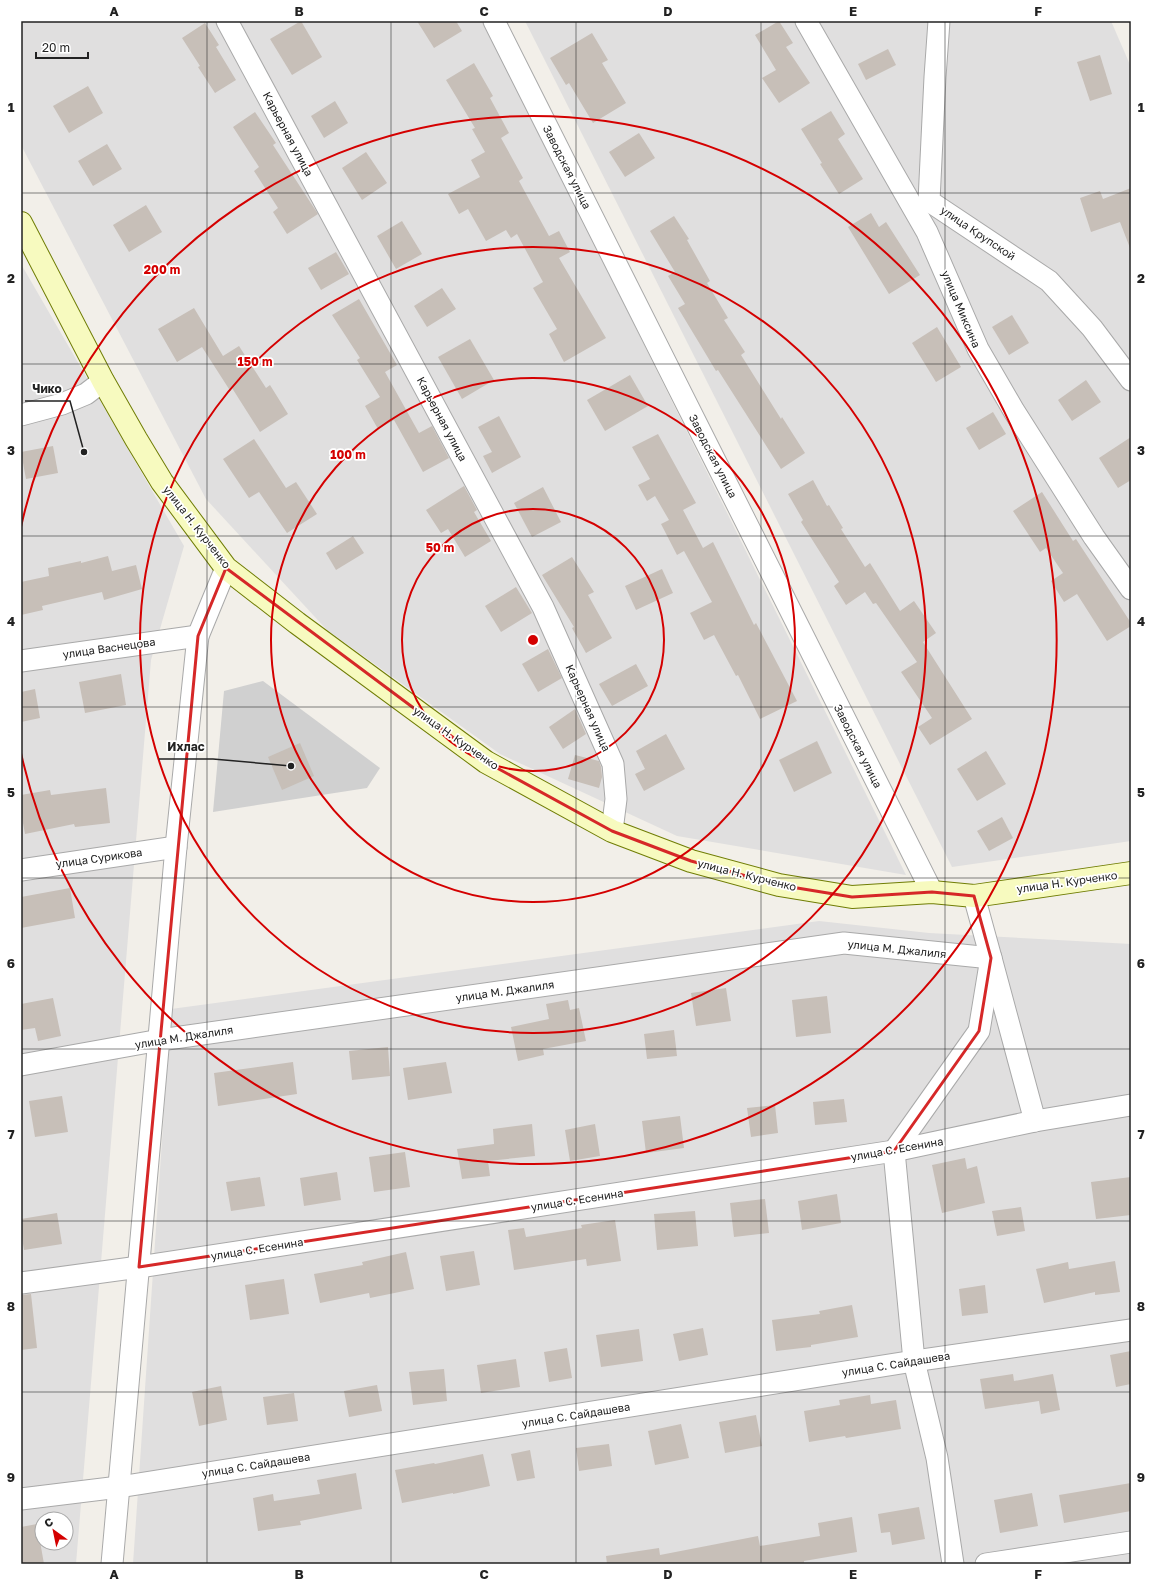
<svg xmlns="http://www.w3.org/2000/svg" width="1152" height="1585" font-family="'Golos Text',sans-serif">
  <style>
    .residential { fill: #e0dfdf; fill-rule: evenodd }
    .religious { fill: #d0d0d0 }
    .building { fill: #c7bfb8 }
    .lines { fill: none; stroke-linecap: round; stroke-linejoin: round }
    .street-casing { stroke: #a9a9a9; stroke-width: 23 }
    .secondary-casing { stroke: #707d05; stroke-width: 24 }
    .street { stroke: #fff; stroke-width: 21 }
    .secondary { stroke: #f7fabf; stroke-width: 22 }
    .marked { fill: none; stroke: #d62828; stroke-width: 3; stroke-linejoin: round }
    .grid { fill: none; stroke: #222; stroke-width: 1; stroke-opacity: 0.55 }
    .ring { fill: none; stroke: #d40000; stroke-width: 2 }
    .labels { text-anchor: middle; stroke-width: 3.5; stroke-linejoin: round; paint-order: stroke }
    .street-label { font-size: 11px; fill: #222; stroke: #fff }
    .centre { fill: #d40000; stroke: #fff; stroke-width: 2 }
    .ring-label { font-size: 12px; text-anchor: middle; font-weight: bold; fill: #d40000; stroke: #fff; stroke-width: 3.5; stroke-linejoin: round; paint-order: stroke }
    .leader { fill: none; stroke: #222; stroke-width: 1.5 }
    .callout-dot { fill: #222; stroke: #fff; stroke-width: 1.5 }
    .callout-label { font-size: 12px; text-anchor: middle; font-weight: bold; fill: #222; stroke: #fff; stroke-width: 3.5; stroke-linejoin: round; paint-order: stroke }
    .neatline { fill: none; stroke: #222; stroke-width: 1.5 }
    .grid-label { font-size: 13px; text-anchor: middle; font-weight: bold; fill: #222 }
  </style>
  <rect width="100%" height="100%" fill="#f2efe9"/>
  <g class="residential">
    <path d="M21 21H484L906 875 677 836 500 754 327 630 206 499 21 145Z"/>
    <path d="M525 21H1111L1131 67V841L952 867Z"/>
    <path d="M21 264 184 546 151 660 76 1564H21ZM42 1519H66V1543H42Z"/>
    <path d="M819 921 929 933 1131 944V1564H133L171 1009Z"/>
  </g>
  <path class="religious" d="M263 681 380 768 367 788 213 812 224 691Z"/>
  <g class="building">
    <path d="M301 21 322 57 292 75 270 39Z"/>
    <path d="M417 21H456L462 31 434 48Z"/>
    <path d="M779 21 793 43 786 47 810 83 779 103 762 78 776 70 755 35Z"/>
    <path d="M205 23 219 45 216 47 236 80 215 93 198 67 200 66 182 38Z"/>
    <path d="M592 33 608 60 602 63 626 103 593 123 569 83 566 85 550 58Z"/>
    <path d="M888 49 896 65 866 80 858 64Z"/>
    <path d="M1100 55 1112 94 1090 101 1077 62Z"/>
    <path d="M474 63 493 96 490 98 509 133 501 138 523 178 519 181 549 236 559 231 570 252 559 258 606 338 564 362 549 334 557 329 533 288 543 282 517 234 511 238 506 230 486 241 468 209 459 214 448 194 480 177 471 160 485 152 472 129 475 128 446 80Z"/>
    <path d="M88 86 103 113 69 133 53 106Z"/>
    <path d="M335 101 348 123 324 138 311 116Z"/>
    <path d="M831 111 845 134 838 139 863 179 839 194 820 164 822 163 801 129Z"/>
    <path d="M255 112 276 143 273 145 318 214 287 234 273 212 278 208 254 171 259 167 233 127Z"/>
    <path d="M639 133 655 158 625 177 609 152Z"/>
    <path d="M107 144 122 169 93 186 78 161Z"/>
    <path d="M366 152 387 183 362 200 342 168Z"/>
    <path d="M1131 188V248H1130L1120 222 1091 232 1080 198 1100 191 1103 199Z"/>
    <path d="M146 205 162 232 129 252 113 225Z"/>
    <path d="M871 213 879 227 886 222 920 275 889 294 848 227Z"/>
    <path d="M674 216 689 239 687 240 710 281 707 283 728 318 724 320 745 352 741 355 781 419 782 417 805 453 781 469 718 370 716 371 701 346 678 308 685 304 668 276 675 272 650 231Z"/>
    <path d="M402 221 422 254 396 269 377 236Z"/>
    <path d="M336 252 349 274 321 290 308 268Z"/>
    <path d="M442 288 456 309 427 327 414 306Z"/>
    <path d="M359 299 397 365 385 372 419 433 432 426 449 458 423 472 394 420 378 429 365 406 380 397 357 360 360 358 332 315Z"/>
    <path d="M194 308 223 356 239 346 266 388 270 385 288 414 260 432 232 388 229 389 202 347 177 362 158 329Z"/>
    <path d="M1012 315 1029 343 1009 355 992 327Z"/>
    <path d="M937 327 961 367 936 382 912 343Z"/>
    <path d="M470 339 494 380 462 399 438 357Z"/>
    <path d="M630 375 648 406 605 431 587 400Z"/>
    <path d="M1086 380 1101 402 1072 421 1058 400Z"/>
    <path d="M993 412 1006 434 979 450 966 428Z"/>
    <path d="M499 416 521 457 492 473 483 456 492 452 478 427Z"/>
    <path d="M658 434 696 503 683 510 703 548 713 542 754 625 756 623 797 701 760 719 738 675 736 676 714 635 704 640 690 613 712 602 684 551 677 555 661 524 669 520 655 496 647 501 638 485 650 479 632 447Z"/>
    <path d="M1131 437V480L1118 488 1099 458Z"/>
    <path d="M254 439 286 488 296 482 317 514 287 533 259 492 249 498 223 459Z"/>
    <path d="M53 446 58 473 26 479 21 452Z"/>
    <path d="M813 480 827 506 829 505 843 528 841 529 865 567 870 563 900 611 914 601 936 633 923 642 972 719 930 745 918 727 932 718 901 672 917 662 876 603 873 604 865 592 846 605 834 586 839 582 801 522 803 520 788 494Z"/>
    <path d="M464 486 477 510 474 512 491 541 465 557 448 529 441 533 426 510Z"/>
    <path d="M543 487 561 522 532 537 514 503Z"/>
    <path d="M1042 492 1073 541 1076 539 1131 623V626L1107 641 1077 594 1064 602 1051 581 1063 573 1046 548 1040 552 1013 511Z"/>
    <path d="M353 536 364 553 336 570 326 553Z"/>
    <path d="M108 556 112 571 136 565 142 589 104 600 102 592 42 606 43 610 21 615V582L49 576 48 568 81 561V563Z"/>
    <path d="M572 557 594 592 588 595 612 638 586 653 572 628 574 627 542 575Z"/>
    <path d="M662 569 673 593 636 610 625 586Z"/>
    <path d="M516 587 532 613 501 632 485 606Z"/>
    <path d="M548 649 562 678 538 692 522 664Z"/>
    <path d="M636 664 648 686 612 706 599 684Z"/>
    <path d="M121 674 126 705 85 713 79 682Z"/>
    <path d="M35 689 40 718 21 722V692Z"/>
    <path d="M575 709 586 734 563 749 549 727Z"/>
    <path d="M666 734 685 769 644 791 635 774 645 769 636 751Z"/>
    <path d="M817 741 832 773 794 792 779 760Z"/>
    <path d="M300 743 314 776 282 790 268 757Z"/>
    <path d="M986 751 1006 784 977 801 957 769Z"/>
    <path d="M575 755 599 761 601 767 602 777 599 788 568 779Z"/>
    <path d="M106 788 110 823 75 827 74 824 25 834 21 812V795L50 790 51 795Z"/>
    <path d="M1002 817 1013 838 989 851 977 831Z"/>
    <path d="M70 888 75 918 21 928V897Z"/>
    <path d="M726 988 731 1021 696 1026 691 993Z"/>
    <path d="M827 996 831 1033 796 1037 792 1000Z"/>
    <path d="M53 998 61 1036 38 1041 35 1028 21 1030V1004Z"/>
    <path d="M568 1000 570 1010 579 1008 586 1041 543 1049 544 1055 518 1061 511 1027 549 1019 546 1004Z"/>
    <path d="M674 1030 677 1056 647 1059 644 1034Z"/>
    <path d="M388 1047 390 1076 352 1080 349 1051Z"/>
    <path d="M293 1062 297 1094 218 1106 214 1073Z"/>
    <path d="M446 1062 452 1093 408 1100 403 1068Z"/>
    <path d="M62 1096 68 1132 35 1137 29 1101Z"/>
    <path d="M844 1099 847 1122 815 1125 813 1102Z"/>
    <path d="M775 1105 778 1133 751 1137 747 1108Z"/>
    <path d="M680 1116 684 1148 646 1153 642 1121Z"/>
    <path d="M532 1124 535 1156 488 1161 490 1176 462 1179 457 1149 494 1144 493 1129Z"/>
    <path d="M595 1124 600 1156 570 1161 565 1130Z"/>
    <path d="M405 1152 410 1187 374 1192 369 1157Z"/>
    <path d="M965 1158 967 1169 977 1166 985 1203 942 1213 932 1165Z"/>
    <path d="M337 1172 341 1200 304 1206 300 1178Z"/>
    <path d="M260 1177 265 1206 231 1211 226 1182Z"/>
    <path d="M1131 1177V1215L1096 1219 1091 1182Z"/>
    <path d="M837 1194 841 1223 802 1230 798 1201Z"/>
    <path d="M765 1199 769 1233 734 1237 730 1203Z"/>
    <path d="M1021 1207 1025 1231 997 1236 992 1211Z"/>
    <path d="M695 1211 698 1246 657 1250 654 1214Z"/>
    <path d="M57 1213 62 1244 24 1250 21 1231V1219Z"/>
    <path d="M615 1220 621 1261 587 1266 586 1259 514 1270 508 1230 524 1228 526 1237 582 1228 581 1225Z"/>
    <path d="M474 1251 480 1285 446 1291 440 1256Z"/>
    <path d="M406 1252 414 1289 370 1298 369 1293 320 1303 314 1274 363 1265 362 1262Z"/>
    <path d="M1115 1261 1120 1292 1095 1295V1292L1044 1303 1036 1269 1068 1262 1069 1269Z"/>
    <path d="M284 1279 289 1314 250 1320 245 1285Z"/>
    <path d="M985 1285 988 1313 962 1316 959 1289Z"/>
    <path d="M31 1294 37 1348 21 1350V1295Z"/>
    <path d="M852 1305 858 1337 811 1345V1347L776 1351 772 1320 820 1314 819 1311Z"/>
    <path d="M703 1328 708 1355 679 1361 673 1334Z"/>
    <path d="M639 1329 643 1361 601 1367 596 1335Z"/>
    <path d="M567 1348 572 1378 549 1382 544 1352Z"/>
    <path d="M1131 1351V1384L1116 1387 1110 1355Z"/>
    <path d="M516 1359 520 1387 481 1393 477 1365Z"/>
    <path d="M444 1369 447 1401 413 1405 409 1372Z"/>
    <path d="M1013 1374 1014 1381 1053 1374 1060 1410 1041 1414 1039 1401 985 1409 980 1379Z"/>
    <path d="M377 1385 382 1411 349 1417 344 1391Z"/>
    <path d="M221 1386 227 1420 199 1426 192 1392Z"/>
    <path d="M294 1393 298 1421 267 1425 263 1397Z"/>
    <path d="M870 1395 871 1404 896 1400 901 1429 846 1438 845 1436 809 1442 804 1411 840 1405 839 1400Z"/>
    <path d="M756 1415 762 1446 725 1453 719 1422Z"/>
    <path d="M681 1424 689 1458 655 1465 648 1431Z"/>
    <path d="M609 1444 612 1466 579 1471 576 1448Z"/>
    <path d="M530 1450 535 1478 517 1481 511 1454Z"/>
    <path d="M483 1454 490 1486 453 1494V1493L402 1503 395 1470 434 1463 435 1464Z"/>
    <path d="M356 1473 362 1509 300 1521 301 1525 258 1531 253 1498 273 1494 274 1501 320 1494 317 1480Z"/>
    <path d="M1131 1483V1511L1064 1523 1059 1495Z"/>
    <path d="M1032 1493 1038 1526 1000 1533 994 1500Z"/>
    <path d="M919 1507 925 1539 892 1545 890 1532 881 1533 878 1514Z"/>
    <path d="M852 1517 857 1552 804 1561V1564H607L606 1556 659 1548 660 1555 758 1536 760 1546 820 1536 818 1523Z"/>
    <path d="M37 1524 44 1564H21V1527Z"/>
  </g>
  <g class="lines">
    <defs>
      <g id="street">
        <path d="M227 21 543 607 613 764 616 799 612 831"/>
        <path d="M494 21 932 892"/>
        <path d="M806 21 927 232 978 349 1014 411 1094 537 1131 589"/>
        <path d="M939 21 935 77 929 201 1049 281 1092 328 1131 380"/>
        <path d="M21 415 62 404 86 394 103 381"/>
        <path d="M21 661 198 636"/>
        <path d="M21 870 176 847"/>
        <path d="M21 1065 160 1040 844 943 991 958 1035 1121"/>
        <path d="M21 1283 139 1267 894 1151 1035 1121 1131 1105"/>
        <path d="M21 1499 119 1487 914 1361 1131 1330"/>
        <path d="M112 1564 176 847 198 636 226 568"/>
        <path d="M953 1564 937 1458 914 1361 894 1151 979 1031 991 958 974 896"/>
        <path d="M986 1564 1131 1542"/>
      </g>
      <path id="secondary" d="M21 223 103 381 136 439 162 482 226 568 297 623 486 762 612 831 691 861 779 885 852 897 932 892 974 896 1131 873"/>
    </defs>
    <use href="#street" class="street-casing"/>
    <use href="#secondary" class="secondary-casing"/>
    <use href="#street" class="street"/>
    <use href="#secondary" class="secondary"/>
  </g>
  <path class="marked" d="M226 568 486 762 612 831 691 861 779 885 852 897 932 892 974 896 991 958 979 1031 894 1151 139 1267 198 636Z"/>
  <path class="grid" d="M207 21V1564M391 21V1564M576 21V1564M761 21V1564M945 21V1564M21 193H1131M21 364H1131M21 536H1131M21 707H1131M21 878H1131M21 1049H1131M21 1221H1131M21 1392H1131"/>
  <g class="ring">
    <circle cx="533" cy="640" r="131"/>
    <circle cx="533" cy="640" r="262"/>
    <circle cx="533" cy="640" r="393"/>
    <path d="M21 527A524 524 0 1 1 21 753"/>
  </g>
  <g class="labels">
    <g class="street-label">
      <text transform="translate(288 134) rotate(62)" y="4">Карьерная улица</text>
      <text transform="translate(567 167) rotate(63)" y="4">Заводская улица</text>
      <text transform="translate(978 233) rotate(34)" y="4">улица Крупской</text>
      <text transform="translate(961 309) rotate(67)" y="4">улица Миксина</text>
      <text transform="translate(442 419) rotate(62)" y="4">Карьерная улица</text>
      <text transform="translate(713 456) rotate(63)" y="4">Заводская улица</text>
      <text transform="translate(197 527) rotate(52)" y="4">улица Н. Курченко</text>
      <text transform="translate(109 648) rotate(-8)" y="4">улица Васнецова</text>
      <text transform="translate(588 708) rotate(66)" y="4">Карьерная улица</text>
      <text transform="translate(456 738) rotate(35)" y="4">улица Н. Курченко</text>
      <text transform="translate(858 746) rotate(63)" y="4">Заводская улица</text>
      <text transform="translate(99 858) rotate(-8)" y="4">улица Сурикова</text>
      <text transform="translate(747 875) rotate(14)" y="4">улица Н. Курченко</text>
      <text transform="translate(1067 882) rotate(-8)" y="4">улица Н. Курченко</text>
      <text transform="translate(897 949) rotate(6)" y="4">улица М. Джалиля</text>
      <text transform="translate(505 991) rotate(-8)" y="4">улица М. Джалиля</text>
      <text transform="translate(184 1037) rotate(-9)" y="4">улица М. Джалиля</text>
      <text transform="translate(897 1149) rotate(-10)" y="4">улица С. Есенина</text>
      <text transform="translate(577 1200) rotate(-9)" y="4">улица С. Есенина</text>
      <text transform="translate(257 1249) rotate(-9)" y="4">улица С. Есенина</text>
      <text transform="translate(896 1364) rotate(-9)" y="4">улица С. Сайдашева</text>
      <text transform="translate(576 1415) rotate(-9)" y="4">улица С. Сайдашева</text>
      <text transform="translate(256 1465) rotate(-9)" y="4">улица С. Сайдашева</text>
    </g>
  </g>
  <circle cx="533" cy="640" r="6" class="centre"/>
  <g class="ring-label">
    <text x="162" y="274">200 m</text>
    <text x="255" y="366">150 m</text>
    <text x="348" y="459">100 m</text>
    <text x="440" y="552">50 m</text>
  </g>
  <path class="leader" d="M84 452L70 401H25M291 766L213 759H159"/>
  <g class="callout-dot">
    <circle cx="84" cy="452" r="4"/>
    <circle cx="291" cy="766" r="4"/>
  </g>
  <g class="callout-label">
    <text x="47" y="393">Чико</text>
    <text x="186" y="751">Ихлас</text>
  </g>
  <rect width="1152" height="1585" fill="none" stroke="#ffffff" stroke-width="44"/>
  <g transform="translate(54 1531) rotate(327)"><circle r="19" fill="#ffffff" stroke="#a7a7a7"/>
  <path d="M0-3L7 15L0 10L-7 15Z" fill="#d40000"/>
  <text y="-6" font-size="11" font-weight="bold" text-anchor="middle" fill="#222222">С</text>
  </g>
  <path d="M36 52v6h52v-6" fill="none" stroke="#222222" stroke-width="2"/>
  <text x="42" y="52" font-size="12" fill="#222222" stroke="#ffffff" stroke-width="3" paint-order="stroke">20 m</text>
  <rect x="22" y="22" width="1108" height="1541" class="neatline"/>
  <g class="grid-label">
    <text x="114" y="16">A</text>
    <text x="299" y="16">B</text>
    <text x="484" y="16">C</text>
    <text x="668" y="16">D</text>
    <text x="853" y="16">E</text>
    <text x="1038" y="16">F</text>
    <text x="11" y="112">1</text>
    <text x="1141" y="112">1</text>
    <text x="11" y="283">2</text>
    <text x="1141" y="283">2</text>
    <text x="11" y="455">3</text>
    <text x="1141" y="455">3</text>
    <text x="11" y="626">4</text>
    <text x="1141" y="626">4</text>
    <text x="11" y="797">5</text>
    <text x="1141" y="797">5</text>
    <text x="11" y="968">6</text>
    <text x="1141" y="968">6</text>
    <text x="11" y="1139">7</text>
    <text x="1141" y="1139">7</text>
    <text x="11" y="1311">8</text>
    <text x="1141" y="1311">8</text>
    <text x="11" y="1482">9</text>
    <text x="1141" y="1482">9</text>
    <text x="114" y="1579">A</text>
    <text x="299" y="1579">B</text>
    <text x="484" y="1579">C</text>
    <text x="668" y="1579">D</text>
    <text x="853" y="1579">E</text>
    <text x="1038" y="1579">F</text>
  </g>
</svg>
